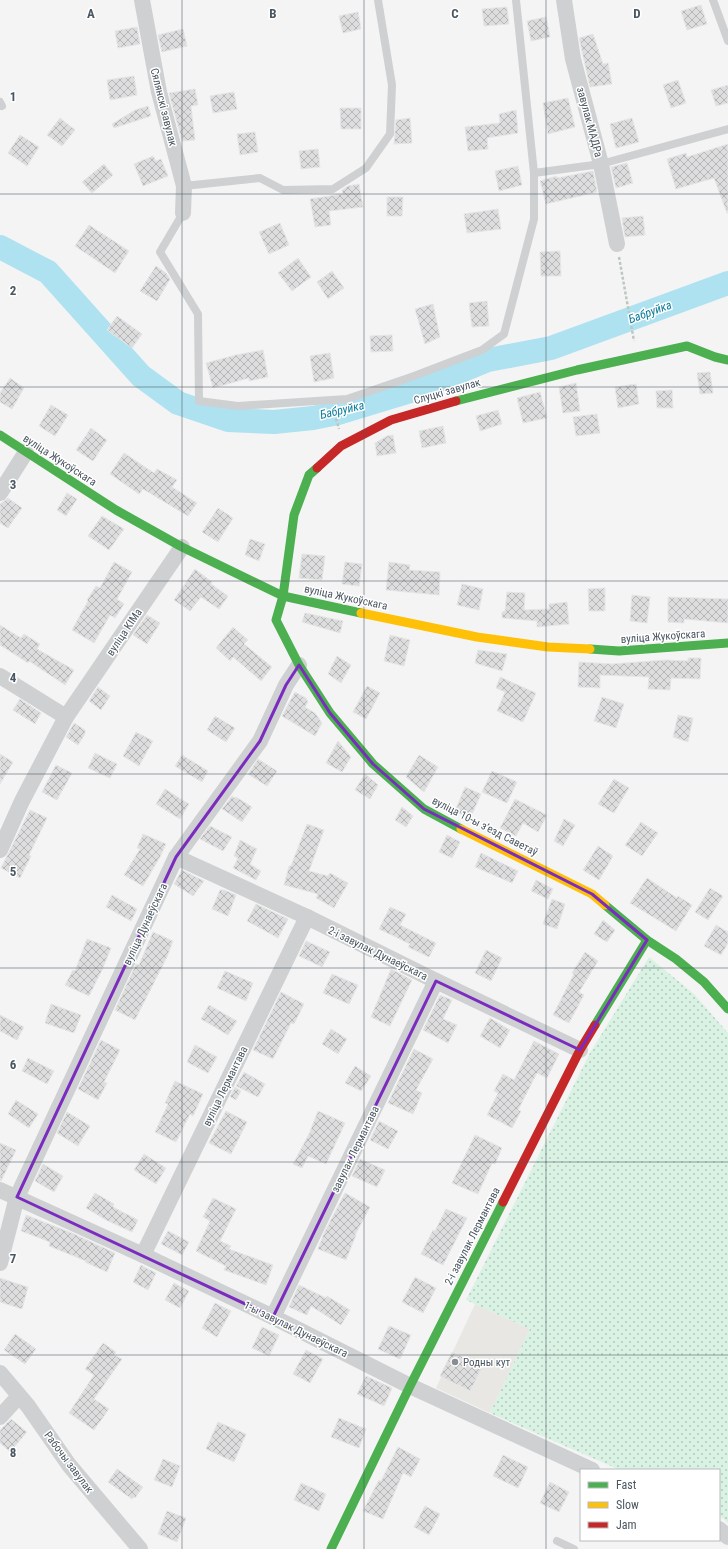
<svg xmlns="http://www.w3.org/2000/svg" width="728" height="1549" font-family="'Roboto Condensed',sans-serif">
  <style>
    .commercial { fill: #e8e7e3 }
    .grass { fill: url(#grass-dots) }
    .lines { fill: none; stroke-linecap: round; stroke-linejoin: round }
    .river { stroke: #aee2f0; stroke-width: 24 }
    .building { fill: url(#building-cross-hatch); stroke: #e5e6e7 }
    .path { stroke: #bcc7c4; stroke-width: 2.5; stroke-dasharray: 3 2; stroke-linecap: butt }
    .lane { stroke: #ced0d2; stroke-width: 8 }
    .street { stroke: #ced0d2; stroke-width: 16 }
    .fast { stroke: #4caf50; stroke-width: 9 }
    .slow { stroke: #ffc107; stroke-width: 9 }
    .jam { stroke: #c62828; stroke-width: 9 }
    .marked { fill: none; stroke: #7b2cbf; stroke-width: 3; stroke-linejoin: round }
    .grid { fill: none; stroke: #4a5661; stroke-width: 1; stroke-opacity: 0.55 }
    .poi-dot { fill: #868d94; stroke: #fff; stroke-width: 1.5 }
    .labels { text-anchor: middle; stroke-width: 3; stroke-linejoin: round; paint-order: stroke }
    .street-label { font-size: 11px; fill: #4a5661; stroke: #fff }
    .poi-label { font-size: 11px; fill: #4a5661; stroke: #fff; text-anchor: start }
    .water-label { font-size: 12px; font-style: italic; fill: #0c7c9b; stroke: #fff }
    .grid-label { font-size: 13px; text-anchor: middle; font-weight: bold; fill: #4a5661; stroke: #fff; stroke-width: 3; stroke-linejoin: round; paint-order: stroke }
  </style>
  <defs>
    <pattern id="grass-dots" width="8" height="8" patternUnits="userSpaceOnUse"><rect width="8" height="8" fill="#d9f2e3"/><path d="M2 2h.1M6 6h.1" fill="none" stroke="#b2c7bb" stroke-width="1.8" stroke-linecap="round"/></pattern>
    <pattern id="building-cross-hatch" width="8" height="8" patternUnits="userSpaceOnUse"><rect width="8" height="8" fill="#ddddde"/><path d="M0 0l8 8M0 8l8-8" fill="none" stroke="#b5b6b7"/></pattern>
  </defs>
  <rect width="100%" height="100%" fill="#f4f4f4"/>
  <path class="commercial" d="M475 1304 530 1329 490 1413 436 1388Z"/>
  <path class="grass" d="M649 957 694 994 728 1033V1523L719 1515V1470H620L490 1413 530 1329 466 1300 590 1053Z"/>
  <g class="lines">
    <path class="river" d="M0 247 48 272 141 376 178 403 228 420 274 422 313 418 338 413 417 389 488 360 551 348 728 283"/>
  </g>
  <g class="building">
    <path d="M701 5 707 24 687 30 681 11Z"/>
    <path d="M507 7 509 24 484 26 482 9Z"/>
    <path d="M358 12 361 29 343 33 339 16Z"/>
    <path d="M546 17 550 37 531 41 527 21Z"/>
    <path d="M137 27 140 44 118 48 115 31Z"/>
    <path d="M183 29 187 46 162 52 158 35Z"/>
    <path d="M593 34 603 64 608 63 612 84 590 87 579 38Z"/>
    <path d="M134 76 137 95 110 100 107 80Z"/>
    <path d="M678 80 686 103 671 108 663 85Z"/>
    <path d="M728 85V103L716 106 711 90Z"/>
    <path d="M195 89 198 105 191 106 195 140 182 141 169 93Z"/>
    <path d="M234 92 237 109 213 113 210 96Z"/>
    <path d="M568 98 575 127 548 134 543 103Z"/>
    <path d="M148 106 151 116 114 128 112 124 135 110Z"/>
    <path d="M340 108H361V129H341Z"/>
    <path d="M516 110 518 133 487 138 488 149 468 151 465 127 500 123 499 114Z"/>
    <path d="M60 118 75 130 62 146 47 135Z"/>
    <path d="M410 118 412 143 394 144 396 120Z"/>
    <path d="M632 118 639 142 616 148 610 124Z"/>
    <path d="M255 132 258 152 240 155 237 134Z"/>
    <path d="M20 135 39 147 27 166 8 153Z"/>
    <path d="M728 144V213H727L714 178 676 189 667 159 686 153 687 157Z"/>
    <path d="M318 149 320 167 301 169 299 151Z"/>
    <path d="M153 156 156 161 161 159 168 176 143 186 134 164Z"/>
    <path d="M627 163 633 183 616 188 611 167Z"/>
    <path d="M104 164 113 175 92 193 82 182Z"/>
    <path d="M518 166 522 185 499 191 495 171Z"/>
    <path d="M593 171 597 192 546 204 540 181 557 176V178Z"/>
    <path d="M359 184 363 207 329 211 331 225 315 227 310 199 343 194 342 190 348 186Z"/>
    <path d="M387 197H403L402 216H387Z"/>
    <path d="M498 209 501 229 467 233 464 214Z"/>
    <path d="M643 216 645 235 625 237 622 218Z"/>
    <path d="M280 223 289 245 269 254 259 232Z"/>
    <path d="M89 225 129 251 115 273 75 246Z"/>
    <path d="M560 251 561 276H541L540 252Z"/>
    <path d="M298 258 311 277 292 291 278 273Z"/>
    <path d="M156 266 166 273 170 279 157 301 140 291Z"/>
    <path d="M332 271 344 288 328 299 317 282Z"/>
    <path d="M487 301 489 326 472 327 469 303Z"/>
    <path d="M433 304 440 337 425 344 415 309Z"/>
    <path d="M117 316 142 334 132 348 107 330Z"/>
    <path d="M392 335 393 351 371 352 370 336Z"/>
    <path d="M263 350 268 377 249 381V378L213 388 206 363 236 355Z"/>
    <path d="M330 353 334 378 314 382 310 356Z"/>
    <path d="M710 372 713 393 700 394 697 373Z"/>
    <path d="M10 378 24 388 12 409 0 402V393Z"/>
    <path d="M576 383 580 411 563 413 559 387Z"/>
    <path d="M636 384 639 404 618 408 615 387Z"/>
    <path d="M672 390 673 408H657L656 391Z"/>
    <path d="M540 392 547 418 523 423 517 398Z"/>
    <path d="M51 405 68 415 55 436 39 426Z"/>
    <path d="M498 410 502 424 480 431 476 416Z"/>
    <path d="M597 414 600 433 576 436 573 417Z"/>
    <path d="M443 426 446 443 422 448 419 431Z"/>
    <path d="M91 428 107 440 93 461 76 450Z"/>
    <path d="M393 435 396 453 377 456 375 443 387 436Z"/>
    <path d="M124 453 154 473 157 469 177 480 172 487 197 503 188 516 143 489 139 494 110 474Z"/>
    <path d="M67 493 77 499 66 516 57 510Z"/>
    <path d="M8 498 22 508 8 528 0 523V504Z"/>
    <path d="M218 508 233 518 218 542 202 532Z"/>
    <path d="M102 516 124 529 109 550 88 536Z"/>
    <path d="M250 539 265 544 259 561 245 555Z"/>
    <path d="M302 554 325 556 322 580 299 578Z"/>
    <path d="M114 562 132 572 117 599 124 604 115 618 110 615 94 643 72 630 88 601 87 600 96 586 100 588Z"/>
    <path d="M345 562 362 564 359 586 342 584Z"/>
    <path d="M389 562 410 565 409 570 440 572 439 595 386 590Z"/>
    <path d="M195 569 212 582 211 584 228 596 219 609 201 597 190 611 174 600Z"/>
    <path d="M462 584 483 589 479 610 457 605Z"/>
    <path d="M605 588V611H589L588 589Z"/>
    <path d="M507 592 525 593 524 610 549 609V604L567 602 569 624 537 627V621L502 618V612L505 611Z"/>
    <path d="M632 595 650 597 647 623 630 621Z"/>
    <path d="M668 597 728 599V623L684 619V623L668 622Z"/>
    <path d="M305 613 343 621 340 633 302 622Z"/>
    <path d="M147 615 160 623 147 644 133 635Z"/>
    <path d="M0 625 21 638 24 634 40 644 37 649 74 670 65 685 29 661 28 663 0 645Z"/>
    <path d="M233 627 248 640 244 644 272 667 261 681 233 657 230 661 216 648Z"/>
    <path d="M390 635 410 640 404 666 384 661Z"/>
    <path d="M478 650 507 654 502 671 475 663Z"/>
    <path d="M337 656 351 665 341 683 328 674Z"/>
    <path d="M688 658H701L700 679 671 678 670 690 648 689 649 677 600 675V688L578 687 579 662 612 664 665 660 688 661Z"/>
    <path d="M500 677 536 693 523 722 497 711 505 692 496 688Z"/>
    <path d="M367 686 380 693 366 719 353 712Z"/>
    <path d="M98 687 110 696 101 710 89 701Z"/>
    <path d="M295 692 306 698 308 702 305 707 315 713 322 723 315 736 282 716Z"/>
    <path d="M602 697 624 704 616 728 594 721Z"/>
    <path d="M20 699 41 713 35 724 13 710Z"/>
    <path d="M678 715 693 718 688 742 673 737Z"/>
    <path d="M215 716 235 728 226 742 207 730Z"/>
    <path d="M74 723 85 730V734L78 745 66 737Z"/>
    <path d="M136 732 153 741 139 766 123 756Z"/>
    <path d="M338 741 351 757 342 772 326 763Z"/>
    <path d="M95 753 117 764 110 778 88 768Z"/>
    <path d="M0 754 13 762 0 784Z"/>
    <path d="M182 755 208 771 202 782 175 766Z"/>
    <path d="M419 755 438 767 424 792 406 777Z"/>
    <path d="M258 759 277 771 267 786 248 774Z"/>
    <path d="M56 765 72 773 57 800 42 792Z"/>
    <path d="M492 771 517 782 507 803 482 792Z"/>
    <path d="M365 774 378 785 370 799 355 790Z"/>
    <path d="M614 779 629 788 614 813 598 804Z"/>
    <path d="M465 787 481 794 470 819 455 811Z"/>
    <path d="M165 789 189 804 180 819 156 804Z"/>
    <path d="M232 796 235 798 236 797 252 807 242 822 222 809Z"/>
    <path d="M515 799 547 815 538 832 523 823 516 836 500 828Z"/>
    <path d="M402 807 413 816 406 827 395 820Z"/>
    <path d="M30 810 47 818 29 855 31 856 20 878 1 868Z"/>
    <path d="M564 819 575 825 563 846 554 841Z"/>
    <path d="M641 822 658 833 642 856 625 845Z"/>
    <path d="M307 824 324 830 309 871 328 876 330 873 348 883 334 908 316 898 318 894 284 885 289 866H291Z"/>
    <path d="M210 826 232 837 223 851 200 839Z"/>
    <path d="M143 834 166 844 160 857 143 886 124 875 140 849 137 848Z"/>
    <path d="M447 835 460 842 452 858 439 852Z"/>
    <path d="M240 840 257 849 250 864 261 871 256 880 233 868 238 858 234 856Z"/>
    <path d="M598 846 613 856 599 880 583 870Z"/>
    <path d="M481 853 518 871 512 883 475 867Z"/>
    <path d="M182 870 204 881 193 896 174 884Z"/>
    <path d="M647 878 677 898 678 896 692 905 676 931 630 903Z"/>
    <path d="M536 880 553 889 548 899 531 891Z"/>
    <path d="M710 888 723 896 708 920 695 912Z"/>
    <path d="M220 890H224L236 895 228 916 212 909Z"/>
    <path d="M112 895 137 909 131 921 106 907Z"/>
    <path d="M552 899 565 904 557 929 543 924Z"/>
    <path d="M256 904 288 919 278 938 247 921Z"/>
    <path d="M390 907 406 914 400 925 436 943 429 957 408 947 410 944 379 929Z"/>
    <path d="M603 920 615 930 607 942 594 934Z"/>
    <path d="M716 925 728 932V943L721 955 704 946Z"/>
    <path d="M153 932 173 941 167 957 135 1020 115 1010 136 964 139 965Z"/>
    <path d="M87 939 111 948 102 970 89 996 65 985 73 970 75 971Z"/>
    <path d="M306 941 330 952 322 967 299 956Z"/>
    <path d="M486 950 502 958 491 981 475 973Z"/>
    <path d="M585 952 598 961 579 992 584 995 569 1023 553 1015 574 974 572 973Z"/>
    <path d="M391 969 412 980 390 1026 371 1017Z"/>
    <path d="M225 971 253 983 246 1001 217 988Z"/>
    <path d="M332 974 358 985 349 1004 323 993Z"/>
    <path d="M281 992 304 1004 294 1024 291 1023 273 1059 253 1050Z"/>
    <path d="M440 995 452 1000 443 1019 457 1025 448 1043 423 1030Z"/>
    <path d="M51 1004 81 1015 74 1033 45 1023Z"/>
    <path d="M209 1005 237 1021 228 1035 201 1019Z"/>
    <path d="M0 1015 24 1027 17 1040 0 1031Z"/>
    <path d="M490 1018 510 1030 500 1048 480 1036Z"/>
    <path d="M331 1029 347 1039 338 1054 322 1044Z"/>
    <path d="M101 1040 120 1050 104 1082 107 1083 98 1100 78 1089Z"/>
    <path d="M534 1041 559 1054 547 1078 537 1073 518 1110 521 1111 512 1128 487 1115 498 1093 494 1091 503 1074 514 1080Z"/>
    <path d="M195 1045 217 1057 208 1073 187 1062Z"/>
    <path d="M414 1049 433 1059 416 1090 422 1093 413 1114 388 1103Z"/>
    <path d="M28 1058 54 1071 47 1084 22 1071Z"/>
    <path d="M355 1066 371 1076 361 1091 345 1083Z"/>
    <path d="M244 1072 265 1084 258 1097 236 1086Z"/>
    <path d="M175 1081 203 1094 193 1116 190 1114 176 1142 155 1132 168 1104 165 1103Z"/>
    <path d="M235 1087 241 1091 236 1100 230 1097Z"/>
    <path d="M16 1100 38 1114 29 1128 8 1114Z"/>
    <path d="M226 1111 247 1122 231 1154 209 1143Z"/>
    <path d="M318 1111 345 1123 326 1164 308 1156 302 1168 293 1164 309 1134Z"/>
    <path d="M67 1112 90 1126 78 1146 57 1133Z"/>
    <path d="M379 1121 398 1131 388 1149 370 1140Z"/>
    <path d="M475 1135 502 1148 495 1164 492 1163 478 1194 452 1183Z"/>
    <path d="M0 1143 16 1150 1 1181H0Z"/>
    <path d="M144 1154 166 1168 156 1184 134 1170Z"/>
    <path d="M360 1159 385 1170 377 1187 352 1176Z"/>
    <path d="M43 1164 63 1176 54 1192 35 1181Z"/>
    <path d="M95 1193 114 1204 113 1207 138 1220 132 1232 106 1220 86 1208Z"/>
    <path d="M345 1193 370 1207 355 1235H356L346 1260 318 1249 324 1233Z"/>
    <path d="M213 1198 236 1209 220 1241 231 1246 229 1249 273 1265 266 1285 224 1270 226 1266 196 1251 210 1221 203 1217Z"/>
    <path d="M446 1209 467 1218 443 1265 421 1254 433 1230 435 1231Z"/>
    <path d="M26 1215 72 1233 115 1253 107 1272 85 1262 86 1261 49 1246 50 1242 21 1231Z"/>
    <path d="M168 1231 189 1242 182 1255 161 1244Z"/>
    <path d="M141 1265 156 1273 148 1290 133 1282Z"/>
    <path d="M415 1277 436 1288 423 1313 402 1302Z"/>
    <path d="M0 1278 28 1287 22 1309 0 1302Z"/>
    <path d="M174 1283 189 1291 180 1308 165 1300Z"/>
    <path d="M299 1285 326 1298 327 1296 350 1310 341 1325 311 1306 307 1315 289 1307Z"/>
    <path d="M215 1303 231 1311 217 1337 202 1328Z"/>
    <path d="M389 1326 411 1335 400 1359 378 1349Z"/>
    <path d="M262 1327 279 1335 269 1356 252 1348Z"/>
    <path d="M15 1334 36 1349 25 1364 4 1350Z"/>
    <path d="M103 1343 116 1352 114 1355 122 1359 94 1399 109 1409 94 1430 69 1413 94 1375 85 1369Z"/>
    <path d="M306 1350 323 1359 310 1383 293 1374Z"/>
    <path d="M452 1352 483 1366 470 1391 440 1376Z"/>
    <path d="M366 1376 392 1388 384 1406 357 1394Z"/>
    <path d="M339 1418 366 1429 359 1448 331 1437Z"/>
    <path d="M11 1419 27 1432 10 1452 0 1443V1430Z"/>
    <path d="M218 1422 246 1434 234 1462 206 1449Z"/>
    <path d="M398 1447 420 1459 411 1477 403 1473 383 1519 363 1511 379 1480 381 1481Z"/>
    <path d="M503 1455 528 1467 518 1488 493 1476Z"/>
    <path d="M163 1459 180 1466 172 1487 154 1480Z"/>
    <path d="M117 1469 143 1487 135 1498 134 1497 132 1499 108 1482Z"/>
    <path d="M550 1482 569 1492 559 1512 540 1503Z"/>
    <path d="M301 1483 326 1494 319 1511 294 1500Z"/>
    <path d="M425 1506 440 1514 429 1535 414 1527Z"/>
    <path d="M167 1511 186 1518 177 1542 158 1534Z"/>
  </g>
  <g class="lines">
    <g class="path">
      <path d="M619 257 634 341"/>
      <path d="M333 409 339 429"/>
    </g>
    <g class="lane">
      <path d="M713 0 728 41"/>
      <path d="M0 102 2 106"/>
      <path d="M534 173 601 164 728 129"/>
      <path d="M184 186 260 178 283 190 333 189 366 168 390 134 392 85 378 0"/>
      <path d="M183 213 160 252 198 314 199 401 238 406 347 399 414 376 482 350 504 334 534 219V173L516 0"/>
      <path d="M557 1541 574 1549"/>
    </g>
    <g class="street">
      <path d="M142 0 159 92 184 186 183 213"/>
      <path d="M564 0 573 59 601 164 617 244"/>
      <path d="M0 493 26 452"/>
      <path d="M0 676 66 717"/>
      <path d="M0 850 22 801 66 717 182 547"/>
      <path d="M176 857 307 917 436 981 580 1050"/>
      <path d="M0 1190 143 1255 273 1317 410 1386 592 1470"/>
      <path d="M143 1255 307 917"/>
      <path d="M0 1263 17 1197 176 857 260 741 286 685 299 665"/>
      <path d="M273 1317 436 981"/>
      <path d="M0 1373 28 1406 69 1465 140 1549"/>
      <path d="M0 1417 19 1396"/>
      <path d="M719 1529 728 1537"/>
    </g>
    <g class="fast">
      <path d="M456 401 577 370 687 346 715 357 728 360"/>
      <path d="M0 435 116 510 182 547 283 596 361 613"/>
      <path d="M317 468 309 475 294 515 283 596 276 620 299 665 330 713 373 764 424 809 461 829"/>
      <path d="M590 649 619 651 728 643"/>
      <path d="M605 905 647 940 676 959 704 982 728 1009"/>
      <path d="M595 1025 647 940"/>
      <path d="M331 1549 410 1386 503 1202"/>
    </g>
    <g class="slow">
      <path d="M361 613 477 637 548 647 590 649"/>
      <path d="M461 829 592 894 605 905"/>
    </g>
    <g class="jam">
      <path d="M317 468 341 446 391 420 456 401"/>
      <path d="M503 1202 580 1050 595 1025"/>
    </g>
  </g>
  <path class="marked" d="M299 665 330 713 373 764 424 809 592 894 647 940 580 1050 436 981 273 1317 17 1197 176 857 260 741 286 685Z"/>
  <path class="grid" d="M182 0V1549M364 0V1549M546 0V1549M0 194H728M0 387H728M0 581H728M0 774H728M0 968H728M0 1162H728M0 1355H728"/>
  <circle class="poi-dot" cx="455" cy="1362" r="4"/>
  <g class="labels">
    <g class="street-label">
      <text transform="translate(164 107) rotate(76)" y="4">Сялянскі завулак</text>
      <text transform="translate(590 122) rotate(75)" y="4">завулак МАДРа</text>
      <text transform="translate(447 391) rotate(-16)" y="4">Слуцкі завулак</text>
      <text transform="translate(60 460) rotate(33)" y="4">вуліца Жукоўскага</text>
      <text transform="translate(346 597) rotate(12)" y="4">вуліца Жукоўскага</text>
      <text transform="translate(124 632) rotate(-56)" y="4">вуліца КІМа</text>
      <text transform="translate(663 636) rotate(-4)" y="4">вуліца Жукоўскага</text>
      <text transform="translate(485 826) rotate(27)" y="4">вуліца 10-ы зʼезд Саветаў</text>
      <text transform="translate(145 924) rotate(-65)" y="4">вуліца Дунаеўскага</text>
      <text transform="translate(378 953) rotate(26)" y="4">2-і завулак Дунаеўскага</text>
      <text transform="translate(225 1086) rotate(-64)" y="4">вуліца Лермантава</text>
      <text transform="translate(355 1149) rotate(-64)" y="4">завулак Лермантава</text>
      <text transform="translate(472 1236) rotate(-63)" y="4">2-і завулак Лермантава</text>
      <text transform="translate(296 1329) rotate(26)" y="4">1-ы завулак Дунаеўскага</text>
      <text transform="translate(69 1462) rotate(53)" y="4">Рабочы завулак</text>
    </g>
    <g class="poi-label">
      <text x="463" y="1366">Родны кут</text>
    </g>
    <g class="water-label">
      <text transform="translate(650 312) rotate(-20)" y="4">Бабруйка</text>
      <text transform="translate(342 410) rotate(-13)" y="4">Бабруйка</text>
    </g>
  </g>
  <g class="grid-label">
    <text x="91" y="18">A</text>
    <text x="273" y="18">B</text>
    <text x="455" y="18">C</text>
    <text x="637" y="18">D</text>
    <text x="13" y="101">1</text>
    <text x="13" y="295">2</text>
    <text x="13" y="489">3</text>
    <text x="13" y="682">4</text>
    <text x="13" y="876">5</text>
    <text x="13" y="1069">6</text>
    <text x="13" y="1263">7</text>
    <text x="13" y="1457">8</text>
  </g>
  <rect x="580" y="1469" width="140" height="72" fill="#ffffff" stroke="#b7bbc0"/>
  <rect x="588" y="1482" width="20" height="6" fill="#4caf50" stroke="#b7bbc0"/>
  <text x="616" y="1489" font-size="12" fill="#4a5661">Fast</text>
  <rect x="588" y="1502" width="20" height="6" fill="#ffc107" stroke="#b7bbc0"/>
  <text x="616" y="1509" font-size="12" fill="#4a5661">Slow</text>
  <rect x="588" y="1522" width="20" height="6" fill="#c62828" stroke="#b7bbc0"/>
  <text x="616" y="1529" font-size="12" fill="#4a5661">Jam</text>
</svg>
